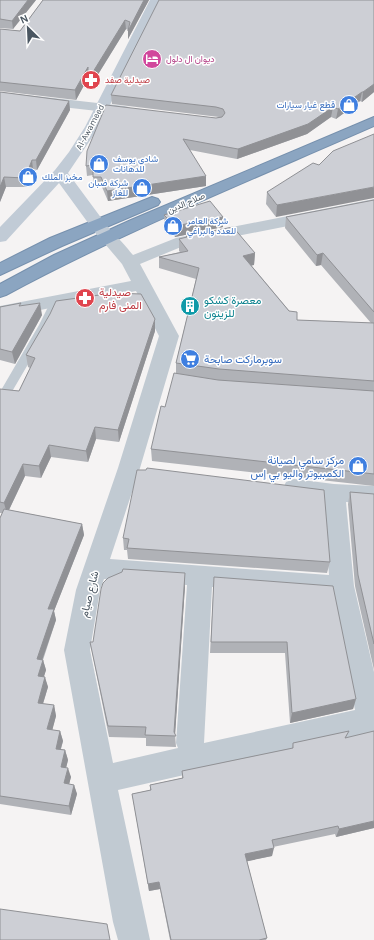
<svg xmlns="http://www.w3.org/2000/svg" width="374" height="940" font-family="Karla,Vazirmatn,sans-serif">
  <style>
    .lines { fill: none; stroke-linecap: round; stroke-linejoin: round }
    .highway-casing { stroke: #7690ad; stroke-width: 2 }
    .lane { fill: #c1cad2; fill-rule: evenodd }
    .street { fill: #c1cad2; fill-rule: evenodd }
    .secondary { fill: #c1cbd6; fill-rule: evenodd }
    .highway { fill: #8ba5c1; fill-rule: evenodd }
    .wall { fill: #b0b2b7 }
    .shaded-wall { fill: #909195 }
    .building { fill: #cdcfd5; stroke: #909195 }
    .labels { text-anchor: middle; stroke-width: 3; stroke-linejoin: round; paint-order: stroke }
    .far-hotel-label { font-size: 9px; fill: #b23c85; stroke: #fff; text-anchor: start }
    .far-health-label { font-size: 9px; fill: #be3a42; stroke: #fff; text-anchor: start }
    .far-shop-label { font-size: 9px; fill: #366cbe; stroke: #fff; text-anchor: start }
    .far-street-label { font-size: 9px; fill: #4a5661; stroke: #fff }
    .health-label { font-size: 11px; fill: #be3a42; stroke: #fff; text-anchor: start }
    .culture-label { font-size: 11px; fill: #0d838f; stroke: #fff; text-anchor: start }
    .shop-label { font-size: 11px; fill: #366cbe; stroke: #fff; text-anchor: start }
    .street-label { font-size: 11px; fill: #4a5661; stroke: #fff }
  </style>
  <rect width="100%" height="100%" fill="#f5f3f3"/>
  <g class="lines">
    <defs>
      <g id="highway">
        <path d="M374 117V126C251 180 125 231 6 295L0 297V284L54 255 131 220Z"/>
        <path d="M152 197 158 199 160 202 158 205 62 246 0 275V263L50 238Z"/>
      </g>
    </defs>
    <use href="#highway" class="highway-casing"/>
    <path class="lane" d="M56 298 61 301 51 325 10 395H2L0 392 39 325 51 301Z"/>
    <g class="street">
      <path d="M0 92 124 106 129 107 131 110 129 113 124 114 0 100Z"/>
      <path d="M374 199V209L181 247 140 264 179 336 140 468 110 559 329 575 323 500 286 494 283 488 286 482 294 479 334 484 374 486V504L346 502 354 586 374 672V732L118 790 150 940H118L113 922 64 650 76 590 118 468 159 336 136 291 0 318V306L131 281 122 264 100 238 102 234C116 231 124 245 133 255L176 238ZM104 579 187 585 176 743 178 748 113 763 90 650 100 590ZM212 587 332 596 355 710 204 743Z"/>
    </g>
    <path class="secondary" d="M150 0H162L99 127 68 173 116 238 114 242 108 243 102 242 59 183 6 241 0 242V227L55 170 69 152 85 127Z"/>
    <use href="#highway" class="highway"/>
  </g>
  <g class="wall">
    <path d="M0 0H36L13 29 0 28Z"/>
    <path d="M43 0H149L128 39V30L126 29 89 89 88 78 76 100 0 91V29L20 31Z"/>
    <path d="M374 0V92L362 102 360 101 336 119 331 117 307 134 237 159 190 150 206 186 108 201 102 187H94L93 175 87 176 86 166 216 118 219 117 112 104 111 95Z"/>
    <path d="M0 92 69 101 70 110 37 170 33 169 27 187H6L0 202Z"/>
    <path d="M319 165 276 217 266 204 267 192Z"/>
    <path d="M374 200V486L152 461 151 449 176 374V363L196 279 159 268V257L180 252 179 251V239L186 238V236L255 253 254 265H251L297 320 371 323 321 265 316 266 285 228 286 217Z"/>
    <path d="M164 215 223 227 175 237 165 225Z"/>
    <path d="M21 306 42 315 15 364 0 360V307Z"/>
    <path d="M155 331 119 442 96 439 88 462 51 457 41 478 25 476 9 510 82 524 84 535 54 611 56 620 43 660 46 670 44 676 48 687 43 704 54 705 56 716 52 730 60 731 63 741 61 749 65 750 68 760 66 768 71 777 69 784 74 785 77 794 71 815 0 804V518L2 513H0V389L19 391 30 368 28 367 26 355Z"/>
    <path d="M350 492 374 494V670L355 586 348 504Z"/>
    <path d="M123 538 330 562 327 573 128 559 127 550H124Z"/>
    <path d="M214 577 356 699 353 709 290 723 285 653H210Z"/>
    <path d="M185 586 175 734 176 747 146 746V738L109 737 90 642H93Z"/>
    <path d="M349 731 346 737 374 828 336 837 335 834 273 847 272 856 247 861 267 938 266 940H170L160 889 149 891 132 794 150 790V785L182 778V771L292 748 293 743Z"/>
  </g>
  <g class="shaded-wall">
    <path d="M28 0H36L13 29 12 21Z"/>
    <path d="M144 0H149L128 39V31Z"/>
    <path d="M125 20 126 29 89 89 88 80Z"/>
    <path d="M88 67 89 76 76 100 75 90Z"/>
    <path d="M374 84V92L362 102 363 92Z"/>
    <path d="M362 92 360 101 336 119 338 109Z"/>
    <path d="M69 101 70 110 37 170 36 160Z"/>
    <path d="M333 107 331 117 307 134 237 159 238 149Z"/>
    <path d="M32 160 33 169 27 187 25 178Z"/>
    <path d="M206 176V186L108 201 107 191Z"/>
    <path d="M4 177 6 187 0 202V187Z"/>
    <path d="M374 187V198L276 217 277 205Z"/>
    <path d="M223 217V227L175 237V226Z"/>
    <path d="M255 253 254 265 243 268V256Z"/>
    <path d="M323 253 321 265 316 266 317 255Z"/>
    <path d="M40 303 42 315 15 364 12 352Z"/>
    <path d="M155 319V331L119 442 118 430Z"/>
    <path d="M95 427 96 439 88 462 86 451Z"/>
    <path d="M49 445 51 457 41 478 39 466Z"/>
    <path d="M23 464 25 476 7 514 4 503Z"/>
    <path d="M82 524 84 535 54 611 56 620 39 669 37 659 48 609Z"/>
    <path d="M185 573V586L175 736 174 732Z"/>
    <path d="M43 660 46 670 41 686 38 676Z"/>
    <path d="M45 677 48 687 40 713 38 703Z"/>
    <path d="M356 699 353 709 290 723 292 713Z"/>
    <path d="M54 705 56 716 50 739 47 729Z"/>
    <path d="M60 731 63 741 58 758 56 749Z"/>
    <path d="M65 750 68 760 64 776 61 767Z"/>
    <path d="M68 768 71 777 67 792 64 783Z"/>
    <path d="M74 785 77 794 71 815 69 806Z"/>
    <path d="M374 821V828L336 837 339 829Z"/>
    <path d="M274 848 272 856 244 862 245 854Z"/>
    <path d="M159 882 160 889 149 891 148 884Z"/>
  </g>
  <g class="building">
    <path d="M0 0H28L12 21 0 19Z"/>
    <path d="M43 0H144L128 31 130 22 125 20 88 80V67L75 90 0 82V29L20 31Z"/>
    <path d="M159 0H374V84L363 92H362L338 109 333 107 308 124 238 149 183 139 206 176 107 191 101 177H93V165L86 166 87 151 106 105 216 118 222 117 225 113 223 109 216 107 111 95Z"/>
    <path d="M0 92 69 101 36 160H32L25 178 4 177 0 187Z"/>
    <path d="M374 134V187L277 205 267 192 313 163 319 165 333 151Z"/>
    <path d="M374 200V312L323 253 317 255 286 217Z"/>
    <path d="M210 201 223 217 175 226 164 215Z"/>
    <path d="M233 227 255 253 243 256 289 311 297 312V320L374 323V381L219 369 176 363 199 268 159 257 188 251 179 239 187 237 186 236Z"/>
    <path d="M114 293 141 294 155 319 118 430 95 427 86 451 49 445 39 466 23 464 4 503 0 502V389L19 391 35 358 26 355 50 314 56 301Z"/>
    <path d="M21 303 19 306 40 303 12 352 0 349V307Z"/>
    <path d="M174 373 218 380 374 391V474L151 449 161 406 165 407Z"/>
    <path d="M147 468 324 490 330 562 127 548 129 539 123 538 137 470H146Z"/>
    <path d="M350 492 374 494V644L358 575Z"/>
    <path d="M4 509 82 524 48 609H54L37 659 43 660 38 676 45 677 38 703 54 705 47 729 60 731 56 749 65 750 61 767 68 768 64 783 74 785 69 806 0 796V518Z"/>
    <path d="M123 569 185 573 174 732 176 736 145 735 146 727 108 726 90 642H93L101 589 103 583 108 578 122 572Z"/>
    <path d="M214 577 333 586 356 699 292 713 287 642H211Z"/>
    <path d="M349 731 345 738 374 731V821L339 829 338 826 272 840 274 848 245 854 267 938 259 940H171L159 882 148 884 132 794 151 790 150 785 183 778 182 771 293 748V743Z"/>
    <path d="M0 909 107 924 110 940H0Z"/>
  </g>
  <defs>
    <symbol id="hotel-disc" viewBox="-11 -11 22 22"><circle r="9.5" fill="#d1479c" stroke="#fff"/><path d="M-6-4.5h1.5V1H6V5H4.5V3h-9V5H-6ZM-4 0a1.8 1.8 0 1 1 3.6 0ZM.5 0V-2.5h3Q6-2.5 6 0Z" fill="#fff"/></symbol>
    <symbol id="pharmacy-disc" viewBox="-11 -11 22 22"><circle r="9.5" fill="#e0444e" stroke="#fff"/><path d="M-2-6h4v4h4v4h-4v4h-4v-4h-4v-4h4Z" fill="#fff"/></symbol>
    <symbol id="shop-disc" viewBox="-11 -11 22 22"><circle r="9.5" fill="#3f7fe0" stroke="#fff"/><path d="M-5-2.5h2.3a2.7 3.5 0 0 1 5.4 0H5L5.5 6h-11ZM-1.5-2.5h3a1.5 2.3 0 0 0-3 0Z" fill="#fff"/></symbol>
    <symbol id="building-disc" viewBox="-11 -11 22 22"><circle r="9.5" fill="#0f9aa8" stroke="#fff"/><path d="M-4-6H4V6H1V3H-1V6H-4ZM-2.5-4.3h1.7v1.8h-1.7ZM.8-4.3h1.7v1.8H.8ZM-2.5-1h1.7V.8h-1.7ZM.8-1h1.7V.8H.8Z" fill="#fff"/></symbol>
    <symbol id="supermarket-disc" viewBox="-11 -11 22 22"><circle r="9.5" fill="#3f7fe0" stroke="#fff"/><path d="M-6-5.5h2.5l.6 2H6L4.5 2H-2.5L-4.4-4H-6ZM-1.5 3.2a1.3 1.3 0 1 0 .1 0ZM3 3.2a1.3 1.3 0 1 0 .1 0Z" fill="#fff"/></symbol>
  </defs>
  <g fill-rule="evenodd">
    <use href="#hotel-disc" x="141" y="48" width="22" height="22"/>
    <use href="#pharmacy-disc" x="80" y="69" width="22" height="22"/>
    <use href="#shop-disc" x="338" y="94" width="22" height="22"/>
    <use href="#shop-disc" x="88" y="153" width="22" height="22"/>
    <use href="#shop-disc" x="17" y="166" width="22" height="22"/>
    <use href="#shop-disc" x="131" y="177" width="22" height="22"/>
    <use href="#shop-disc" x="162" y="215" width="22" height="22"/>
    <use href="#pharmacy-disc" x="74" y="287" width="22" height="22"/>
    <use href="#building-disc" x="179" y="295" width="22" height="22"/>
    <use href="#supermarket-disc" x="179" y="348" width="22" height="22"/>
    <use href="#shop-disc" x="347" y="455" width="22" height="22"/>
  </g>
  <g class="labels">
    <g class="far-hotel-label">
      <text x="166" y="62">ديوان ال دلول</text>
    </g>
    <g class="far-health-label">
      <text x="105" y="83">صيدلية صفد</text>
    </g>
    <g class="far-shop-label">
      <text x="335" y="108" text-anchor="end">قطع غيار سيارات</text>
      <text x="113" y="162">شادي يوسف<tspan x="113" dy="10">للدهانات</tspan></text>
      <text x="42" y="180">مخبز الملك</text>
      <text x="128" y="186" text-anchor="end">شركة ضبان<tspan x="128" dy="10">للغاز</tspan></text>
      <text x="187" y="224">شركة العامر<tspan x="187" dy="10">للعدد والبراغي</tspan></text>
    </g>
    <g class="far-street-label">
      <text transform="translate(90 127) rotate(-62)" y="3">Al-Awameed</text>
      <text transform="translate(186 203) rotate(-23)" y="3">صلاح الدين</text>
    </g>
    <g class="health-label">
      <text x="99" y="296">صيدلية<tspan x="99" dy="13">المنى فارم</tspan></text>
    </g>
    <g class="culture-label">
      <text x="204" y="304">معصرة كشكو<tspan x="204" dy="13">للزيتون</tspan></text>
    </g>
    <g class="shop-label">
      <text x="204" y="363">سوبرماركت صابحة</text>
      <text x="344" y="464" text-anchor="end">مركز سامي لصيانة<tspan x="344" dy="13">الكمبيوتر واليو بي إس</tspan></text>
    </g>
    <g class="street-label">
      <text transform="translate(89 594) rotate(-76)" y="4">شارع صيام</text>
    </g>
  </g>
  <g transform="translate(28 28) rotate(336)" stroke="#ffffff" stroke-width="3" paint-order="stroke">
  <path d="M0-3L7 15L0 10L-7 15Z" fill="#4a5661"/>
  <text y="-6" font-size="11" font-weight="bold" text-anchor="middle" fill="#4a5661">N</text>
  </g>
</svg>
